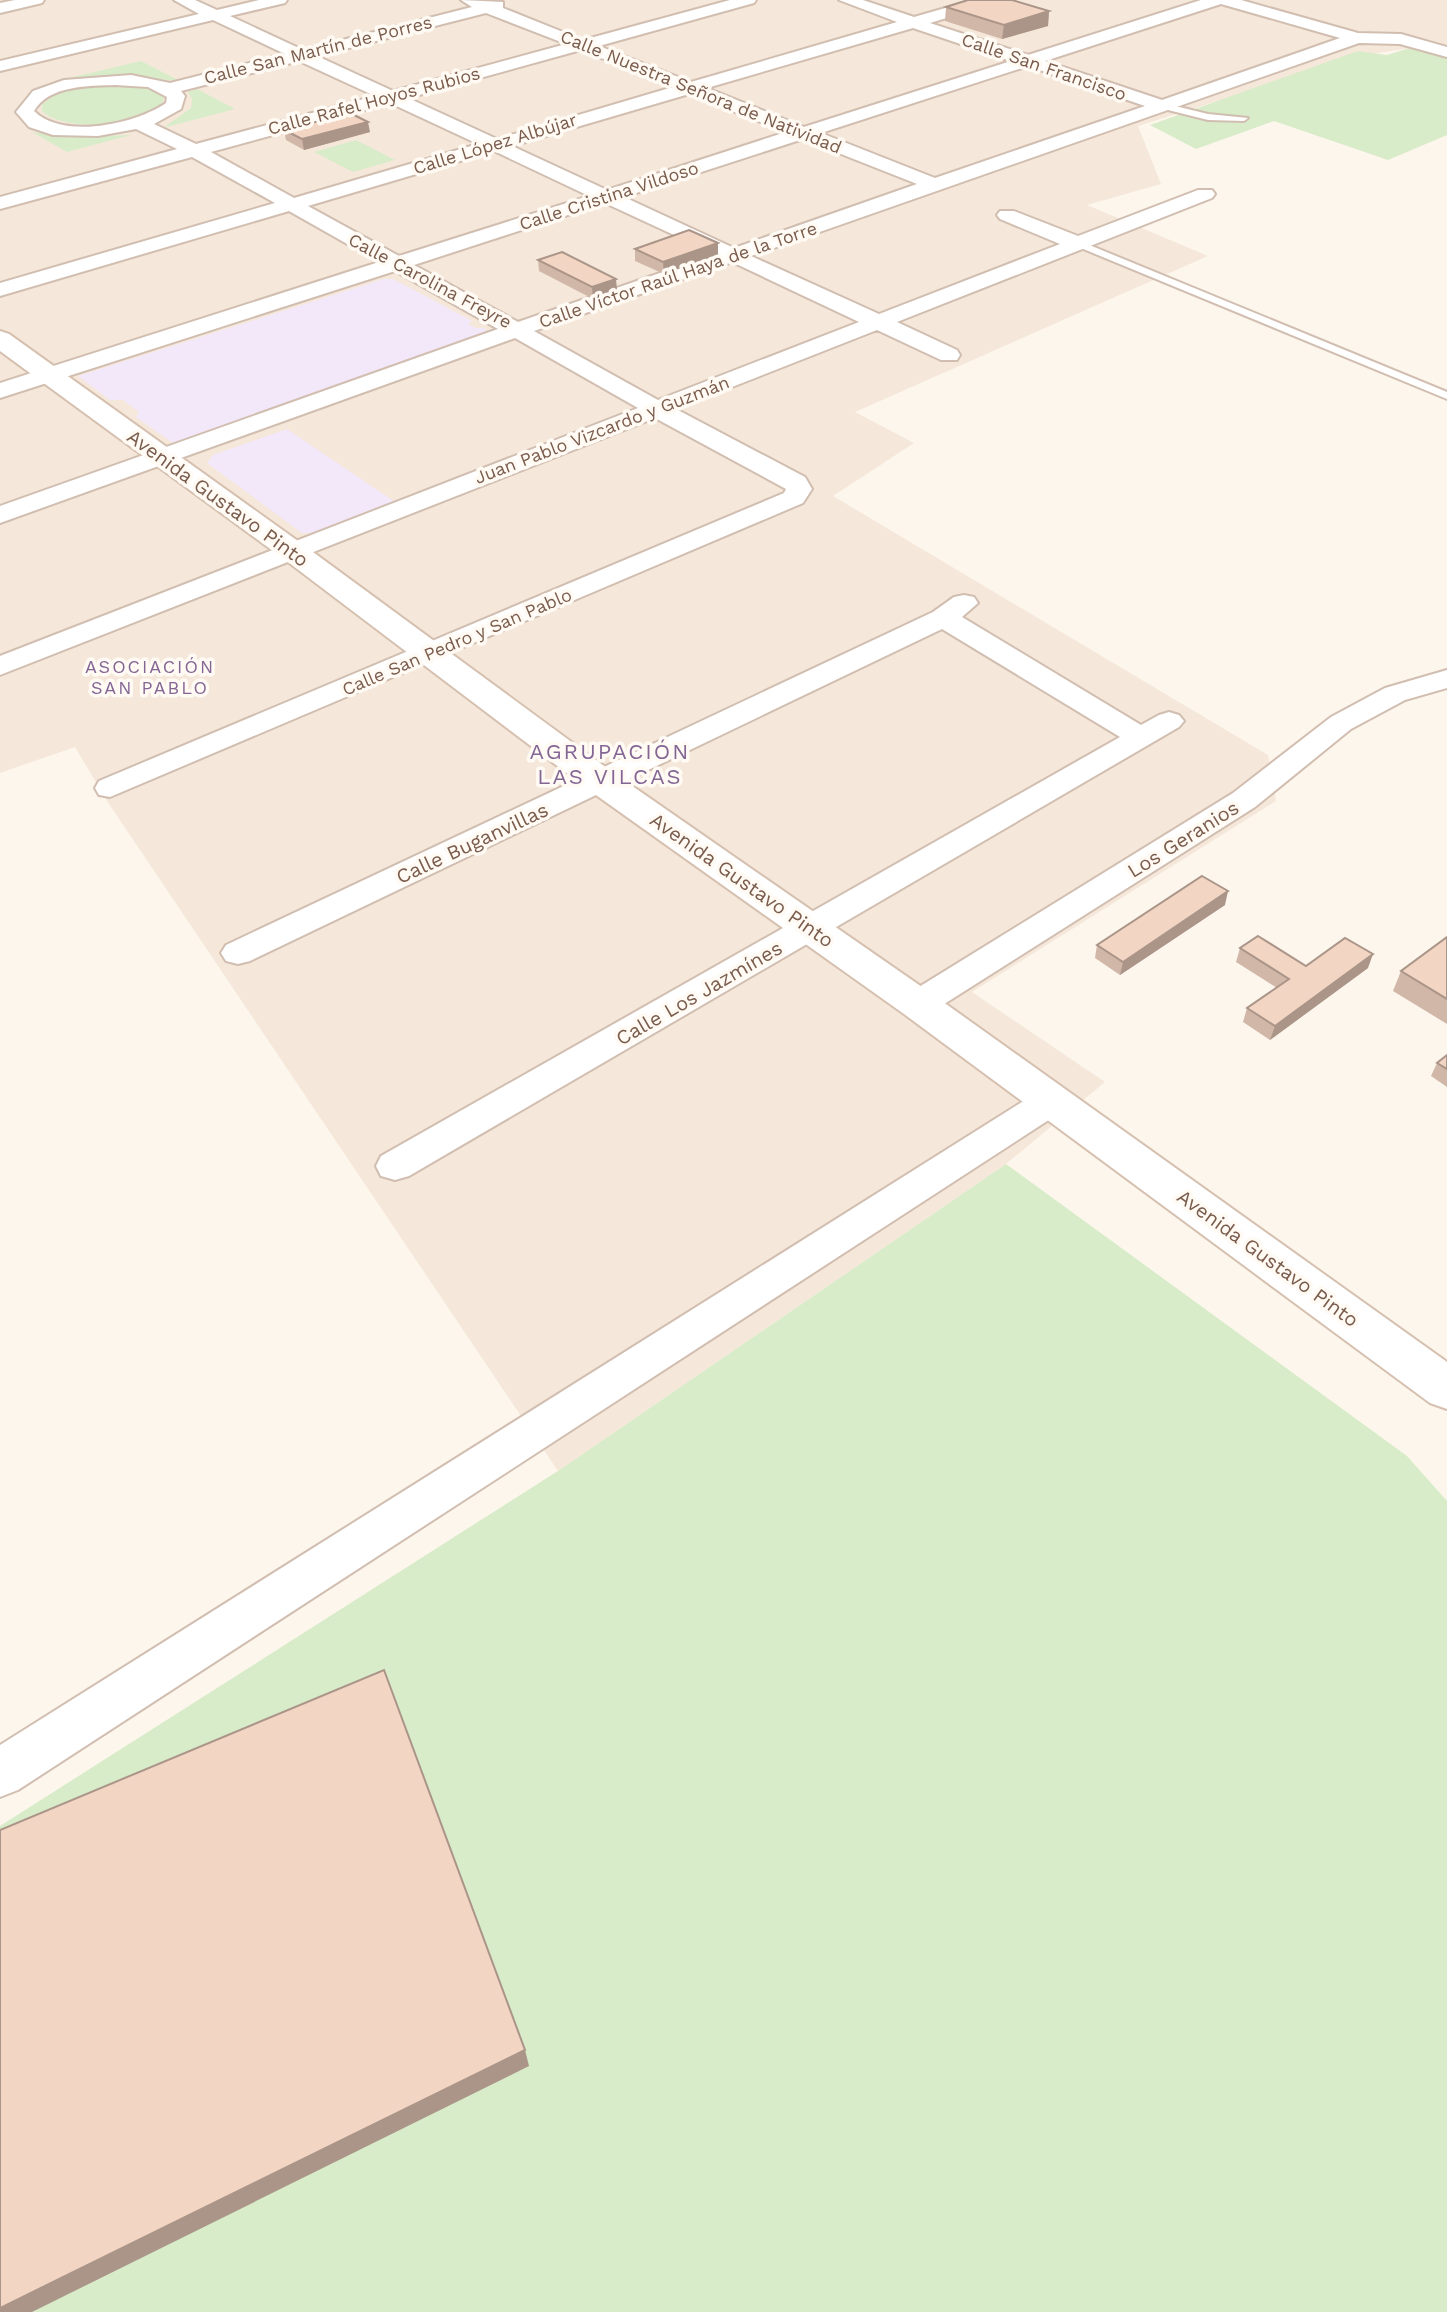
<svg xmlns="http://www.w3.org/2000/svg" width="1447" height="2312" font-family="'Work Sans',sans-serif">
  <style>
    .residential { fill: #f5e8da }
    .education { fill: #f3e8fa }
    .green { fill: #d8ecc9 }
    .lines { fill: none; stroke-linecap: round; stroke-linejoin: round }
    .lane-casing { stroke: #d1beb0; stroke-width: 4 }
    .street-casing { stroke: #d1beb0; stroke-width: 4 }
    .secondary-casing { stroke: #d6c0b0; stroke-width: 4 }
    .lane { fill: #fff; fill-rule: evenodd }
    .street { fill: #fff; fill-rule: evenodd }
    .secondary { fill: #fff; fill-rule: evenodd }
    .wall { fill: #d1b7a8 }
    .shaded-wall { fill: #aa9588 }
    .building { fill: #f3d5c3; stroke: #aa9588; stroke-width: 2 }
    .labels { text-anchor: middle; stroke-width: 7; stroke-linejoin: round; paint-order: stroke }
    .far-street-label { font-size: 18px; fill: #7a5c4d; stroke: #fffaf3 }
    .far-neighbourhood-label { font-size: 18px; letter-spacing: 2px; fill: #846695; stroke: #fffaf3 }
    .street-label { font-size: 20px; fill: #7a5c4d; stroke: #fffaf3 }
    .neighbourhood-label { font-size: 22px; letter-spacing: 2px; fill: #846695; stroke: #fffaf3 }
  </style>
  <rect width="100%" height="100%" fill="#fdf6ec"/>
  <path class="residential" d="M0 0H1447V59L1411 48 1364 55 1138 126 1161 184 1087 205 1208 256 855 412 914 443 833 496 1268 755 1276 801 972 992 1105 1082 1006 1164 558 1471 107 801 75 747 0 773Z"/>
  <g class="education">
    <path d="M384 279H393L472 321 468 324 476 328H485V334L173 443 136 417 139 412 123 400H110L78 376Z"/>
    <path d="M287 429 395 502 315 533H302L207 463 213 455Z"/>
  </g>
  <g class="green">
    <path d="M1416 46 1447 55V135L1388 160 1274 121 1196 149 1150 125 1358 51 1387 55Z"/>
    <path d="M141 61 180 81 123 76 69 78Z"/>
    <path d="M134 84 160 93 164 99C150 128 63 133 42 111V105C66 82 103 84 134 84Z"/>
    <path d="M197 89 235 109 163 128 191 108 192 99 188 92Z"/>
    <path d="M32 132 65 137 131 135 67 152Z"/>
    <path d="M356 140 395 160 353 172 314 152Z"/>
    <path d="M1006 1164 1407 1456 1447 1501V2312H0V1826L558 1471Z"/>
  </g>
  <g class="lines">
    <defs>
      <g id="lane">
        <path d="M1163 103 1208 114 1248 118 1244 121 1208 120 1160 108Z"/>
        <path d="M1076 242H1082L1447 392V399L1076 246Z"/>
      </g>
      <g id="street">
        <path d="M15 0H44L42 3 0 13V3Z"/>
        <path d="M174 0H195L217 10 259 0H287L285 3 230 16 303 50 472 7 461 0 503 2V8L583 40 730 0H756L754 3 599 46 691 82 897 22 839 0H863L914 17 973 0H998L996 3 930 23 1028 55 1201 0H1241L1358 33 1401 34 1447 47V57L1400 44 1359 43 751 256 879 314 1060 244 1000 219 997 215 1000 211H1014L1078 236 1198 190H1212L1215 194 1212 198 897 322 957 350 960 355 957 360H941L877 330 676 409 805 477 812 489 803 503 110 797 99 795 95 788 99 781 784 493 786 489 655 418 0 675V656L638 408 515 338 0 523V506L498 329 395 271 0 398V383L379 262 289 211 0 296V283L275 203 192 157 0 209V197L177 149 136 129 98 136 53 135 29 127 16 112 33 91 64 80 131 75 170 83 285 54 213 20 0 71V61L199 14ZM1221 4 1340 38 1162 100 1045 61ZM486 13 566 44 393 91 317 56ZM913 28 1011 61 804 127 707 88ZM581 50 673 87 497 139 408 98ZM299 61 375 96 196 144 154 124 181 109 185 96 181 91ZM1028 66 1145 106 935 178 821 133ZM115 85 148 87 167 97 166 103C136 124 63 140 34 111 49 85 89 86 115 85ZM689 94 786 132 607 190 512 146ZM390 103 478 144 294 198 211 152ZM803 139 917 184 734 248 624 197ZM494 151 589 196 399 256 308 206ZM605 203 715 254 518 322 414 265ZM732 262 859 322 658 400 534 331Z"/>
        <path d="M964 595 974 597 978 603 962 617 1141 725 1159 715 1169 712 1179 715 1184 721 1179 727 409 1176 395 1180 381 1176 376 1166 381 1156 1120 737 942 629 250 961 238 964 226 961 221 953 226 945 933 612 954 597Z"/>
        <path d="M1447 670V688L1405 700 1351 729 1255 807 930 1013 918 1016 906 1013 900 1004 906 995 1233 793 1331 717 1385 688Z"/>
        <path d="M1051 1088 1064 1092 1069 1101 1064 1110 18 1790 0 1797V1745L1038 1092Z"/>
      </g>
      <path id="secondary" d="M0 331 9 334 302 544 615 774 932 994 1447 1362V1409L1430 1403 904 1014 589 790 280 556 0 351Z"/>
    </defs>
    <use href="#lane" class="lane-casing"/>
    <use href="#street" class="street-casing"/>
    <use href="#secondary" class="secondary-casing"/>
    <use href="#lane" class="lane"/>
    <use href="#street" class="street"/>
    <use href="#secondary" class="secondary"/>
  </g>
  <g class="wall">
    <path d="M946 7 1049 11 1048 26 1002 39 945 21Z"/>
    <path d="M284 130 370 132 304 150 286 140Z"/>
    <path d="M635 249 718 255 664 274 635 261Z"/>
    <path d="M538 260 617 290 593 299 539 271Z"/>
    <path d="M1225 905 1120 975 1095 958 1097 945Z"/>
    <path d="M1447 937V1024L1393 991 1401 971Z"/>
    <path d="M1240 948 1306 966 1368 968 1270 1040 1243 1022 1247 1008 1277 988 1236 962Z"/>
    <path d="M1447 1055V1087L1431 1076 1437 1063Z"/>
  </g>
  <g class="shaded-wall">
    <path d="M1049 11 1048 26 1002 39 1004 25Z"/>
    <path d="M368 122 370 132 304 150 302 139Z"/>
    <path d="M718 243V255L664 274 663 262Z"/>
    <path d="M616 279 617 290 593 299 592 287Z"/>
    <path d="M1228 891 1225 905 1120 975 1123 962Z"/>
    <path d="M1373 954 1368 968 1270 1040 1275 1026Z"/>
    <path d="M525 2050 529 2066 32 2312H0V2308Z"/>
  </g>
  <g class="building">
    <path d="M968 0H1012L1049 11 1004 25 946 7Z"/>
    <path d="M350 113 368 122 302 139 284 130Z"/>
    <path d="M689 230 718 243 663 262 635 249Z"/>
    <path d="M562 252 616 279 592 287 538 260Z"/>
    <path d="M1202 876 1228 891 1123 962 1097 945Z"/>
    <path d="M1258 936 1306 966 1345 938 1373 954 1275 1026 1247 1008 1289 979 1240 948Z"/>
    <path d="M1447 937V999L1401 971Z"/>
    <path d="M1447 1055V1069L1437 1063Z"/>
    <path d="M384 1670 525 2050 0 2308V1830Z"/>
  </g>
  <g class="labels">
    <g class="far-street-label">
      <text transform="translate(318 50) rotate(-14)" y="6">Calle San Martín de Porres</text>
      <text transform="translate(1044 67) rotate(19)" y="6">Calle San Francisco</text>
      <text transform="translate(701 92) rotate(22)" y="6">Calle Nuestra Señora de Natividad</text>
      <text transform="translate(374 101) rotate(-15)" y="6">Calle Rafel Hoyos Rubios</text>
      <text transform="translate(495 144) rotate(-17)" y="6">Calle López Albújar</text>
      <text transform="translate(609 196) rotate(-18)" y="6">Calle Cristina Vildoso</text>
      <text transform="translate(678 275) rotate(-19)" y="6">Calle Víctor Raúl Haya de la Torre</text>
      <text transform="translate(430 281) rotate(28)" y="6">Calle Carolina Freyre</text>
      <text transform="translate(602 430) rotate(-21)" y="6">Juan Pablo Vizcardo y Guzmán</text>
      <text transform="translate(457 642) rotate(-23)" y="6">Calle San Pedro y San Pablo</text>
    </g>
    <g class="far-neighbourhood-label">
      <text x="150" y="673">ASOCIACIÓN<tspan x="150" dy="21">SAN PABLO</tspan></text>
    </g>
    <g class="street-label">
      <text transform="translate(218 498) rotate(36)" y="7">Avenida Gustavo Pinto</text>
      <text transform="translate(1183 839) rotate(-32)" y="7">Los Geranios</text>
      <text transform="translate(472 843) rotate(-25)" y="7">Calle Buganvillas</text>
      <text transform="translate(742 880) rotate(35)" y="7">Avenida Gustavo Pinto</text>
      <text transform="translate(699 993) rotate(-30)" y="7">Calle Los Jazmínes</text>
      <text transform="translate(1268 1258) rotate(36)" y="7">Avenida Gustavo Pinto</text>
    </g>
    <g class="neighbourhood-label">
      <text x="610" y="759">AGRUPACIÓN<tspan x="610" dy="25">LAS VILCAS</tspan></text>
    </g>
  </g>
</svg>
